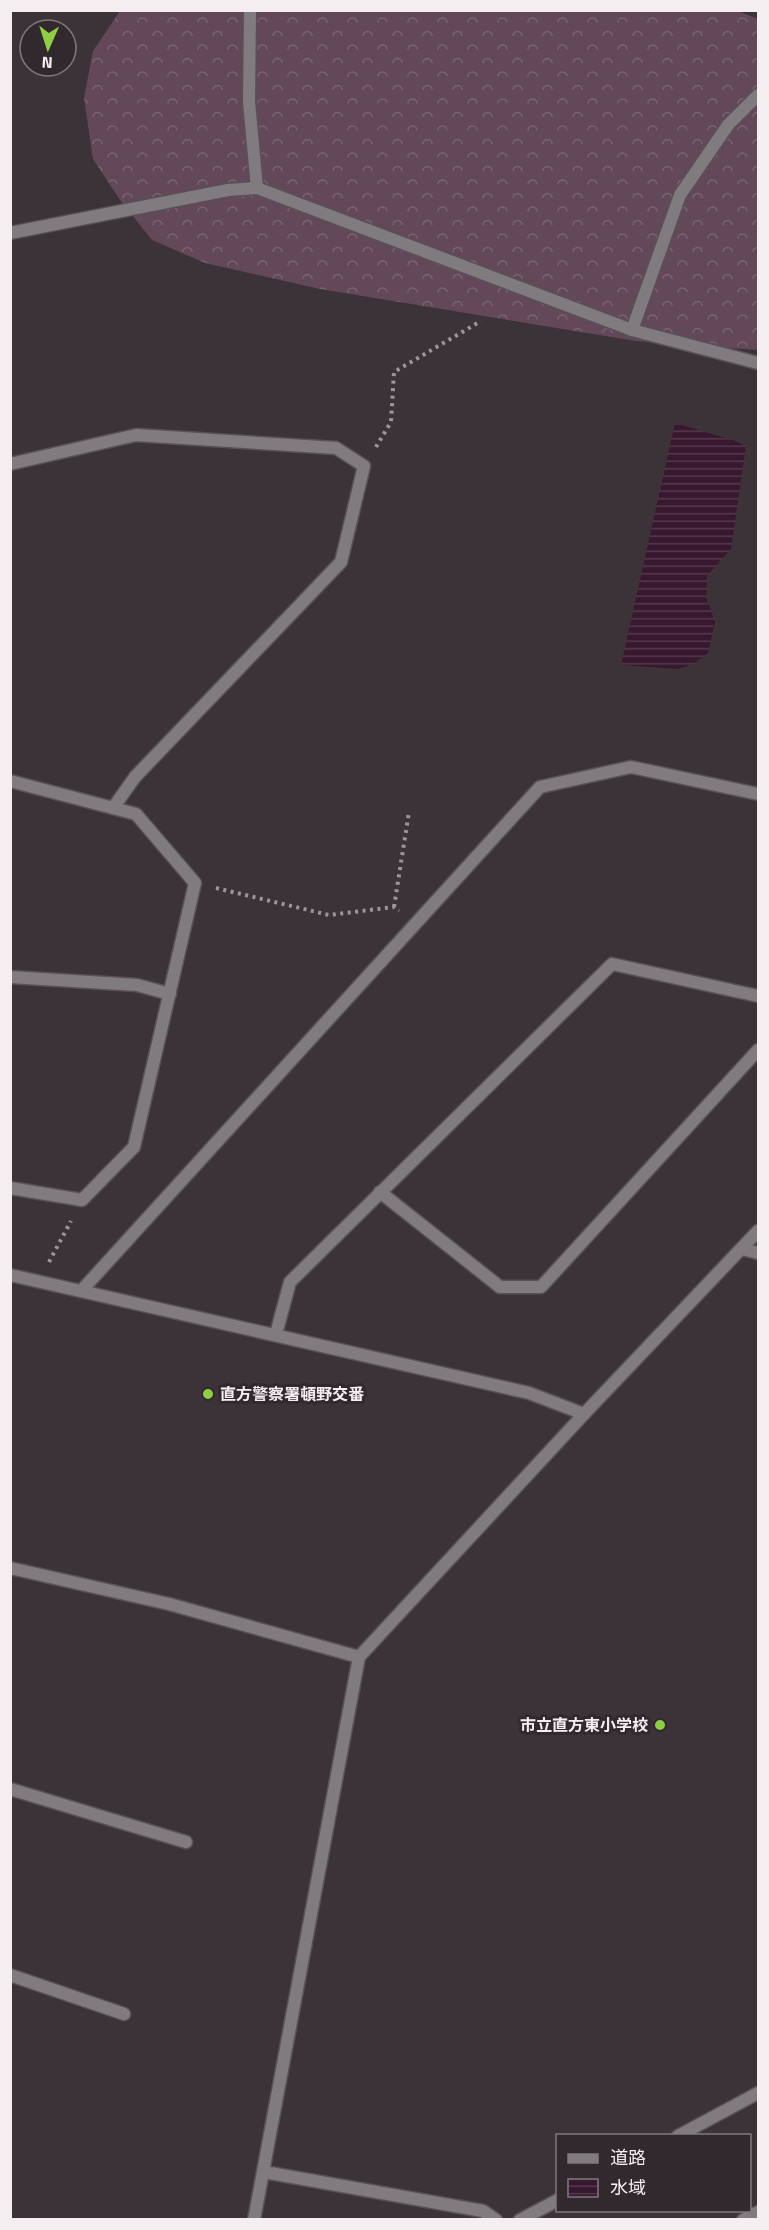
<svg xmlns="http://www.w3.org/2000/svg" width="769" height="2230" font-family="'Titillium Web','Noto Sans JP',sans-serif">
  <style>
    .forest { fill: url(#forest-crowns) }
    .water { fill: url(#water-rules) }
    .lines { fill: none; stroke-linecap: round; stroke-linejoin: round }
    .service-casing { stroke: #595156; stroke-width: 15 }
    .minor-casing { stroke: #595156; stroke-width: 15 }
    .tertiary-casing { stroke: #595156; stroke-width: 15 }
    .path { stroke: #9c9599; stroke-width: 4; stroke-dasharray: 3 4.5; stroke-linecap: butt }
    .service { stroke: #807b7e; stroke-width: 12 }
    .minor { stroke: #807b7e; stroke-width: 12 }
    .tertiary { stroke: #807b7e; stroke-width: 12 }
    .poi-dot { fill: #8fcd42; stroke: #32292f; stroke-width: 2 }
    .labels { text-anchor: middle; stroke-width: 6; stroke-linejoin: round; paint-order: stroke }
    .poi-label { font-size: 16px; font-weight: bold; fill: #f4eef1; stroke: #32292f; text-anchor: start }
  </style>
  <defs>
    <pattern id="forest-crowns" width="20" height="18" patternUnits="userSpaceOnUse" patternTransform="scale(1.5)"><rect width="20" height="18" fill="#634859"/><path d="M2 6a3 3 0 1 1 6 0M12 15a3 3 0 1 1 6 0" fill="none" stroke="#7a6371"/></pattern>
    <pattern id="water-rules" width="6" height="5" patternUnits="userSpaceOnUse" patternTransform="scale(1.5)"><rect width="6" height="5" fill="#38182e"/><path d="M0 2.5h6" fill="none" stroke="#553a4d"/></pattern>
  </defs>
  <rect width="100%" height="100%" fill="#3c3339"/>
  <path class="forest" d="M120 11H738L758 19V350L636 341 320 289 205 263 152 240 120 200 93 159 84 98 93 51Z"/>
  <path class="water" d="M675 423 733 440 746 446 731 549 707 576 706 597 715 622 708 653 693 664 679 669 621 665Z"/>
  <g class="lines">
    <defs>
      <g id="service">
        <path d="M10 464 136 435 336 448 364 466 341 562 135 777 113 808"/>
        <path d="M10 781 136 814 195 883 134 1147 82 1200 10 1188"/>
        <path d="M10 977 137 985 170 994"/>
        <path d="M380 1192 500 1287H541L758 1050"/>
        <path d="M276 1334 290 1282 612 964 758 996"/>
        <path d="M10 1789 186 1842"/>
        <path d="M10 1975 124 2014"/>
      </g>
      <g id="minor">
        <path d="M632 330 680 195 728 125 758 95"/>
        <path d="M10 1275 529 1393 584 1414"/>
        <path d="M82 1290 540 787 631 767 758 794"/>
        <path d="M678 2136 758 2093"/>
        <path d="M264 2172 483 2211 496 2220"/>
        <path d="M520 2220 558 2200"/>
        <path d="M743 2220 758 2212"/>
      </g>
      <g id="tertiary">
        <path d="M250 10 249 102 257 188"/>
        <path d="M10 233 228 190 257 188 632 330 758 363"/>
        <path d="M742 1249 758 1253"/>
        <path d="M10 1568 169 1604 359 1657"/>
        <path d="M254 2220 359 1657 584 1414 758 1231"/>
      </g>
    </defs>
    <use href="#service" class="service-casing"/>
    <use href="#minor" class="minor-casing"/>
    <use href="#tertiary" class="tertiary-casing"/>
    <g class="path">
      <path d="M376 447 391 422 394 372 481 321"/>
      <path d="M216 888 329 915 394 907 399 911"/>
      <path d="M394 907 409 812"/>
      <path d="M49 1262 71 1221"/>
    </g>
    <use href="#service" class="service"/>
    <use href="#minor" class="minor"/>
    <use href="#tertiary" class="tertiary"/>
  </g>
  <g class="poi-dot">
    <circle cx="208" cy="1394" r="6"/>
    <circle cx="660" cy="1725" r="6"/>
  </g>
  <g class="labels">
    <g class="poi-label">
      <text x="220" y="1400">直方警察署頓野交番</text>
      <text x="648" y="1731" text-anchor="end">市立直方東小学校</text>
    </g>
  </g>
  <rect width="769" height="2230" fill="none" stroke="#f4eef1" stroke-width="24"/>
  <rect x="556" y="2134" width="195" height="78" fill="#32292f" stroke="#80787d" stroke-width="1.5"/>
  <rect x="568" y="2154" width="30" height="9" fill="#807b7e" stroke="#80787d" stroke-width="1.5"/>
  <text x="610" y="2164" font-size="18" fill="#f4eef1">道路</text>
  <rect x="568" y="2179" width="30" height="18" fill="url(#water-rules)" stroke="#80787d" stroke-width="1.5"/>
  <text x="610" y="2194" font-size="18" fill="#f4eef1">水域</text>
  <g transform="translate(48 48) rotate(183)"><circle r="28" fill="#32292f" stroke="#80787d" stroke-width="1.5"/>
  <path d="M0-4.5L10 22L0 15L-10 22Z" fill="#8fcd42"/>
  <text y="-9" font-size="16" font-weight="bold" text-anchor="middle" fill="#f4eef1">N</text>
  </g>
</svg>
